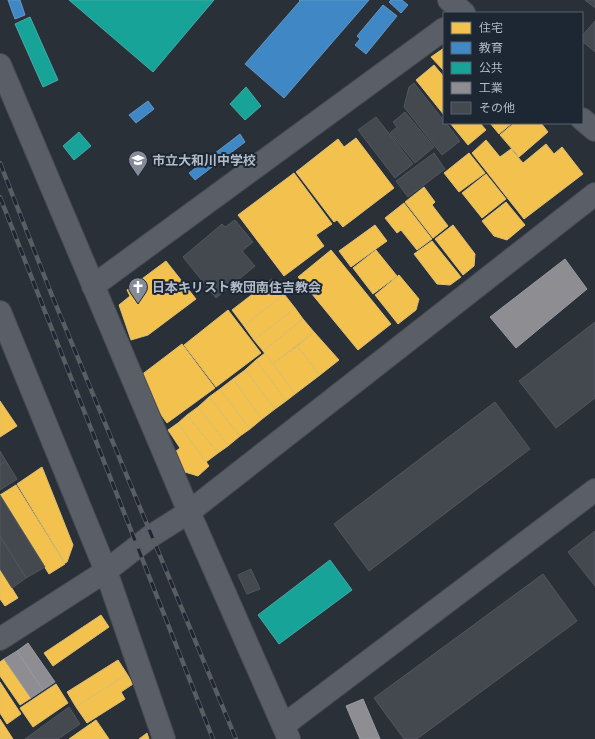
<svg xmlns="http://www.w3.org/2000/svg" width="595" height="739" font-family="'Roboto Condensed','Noto Sans JP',sans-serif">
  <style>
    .homes { fill: #f2c14e; stroke: #dfc073 }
    .schools { fill: #3f88c5; stroke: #6298c6 }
    .public { fill: #17a398; stroke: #46aaa7 }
    .industry { fill: #8d8d92; stroke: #999ba2 }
    .building { fill: #444950; stroke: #52575f }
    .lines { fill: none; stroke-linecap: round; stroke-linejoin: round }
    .minor-casing { stroke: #484c53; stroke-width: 24 }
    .minor { stroke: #5a5e66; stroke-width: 22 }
    .rail-casing { stroke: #595d64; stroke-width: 4.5 }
    .rail { stroke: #1d2633; stroke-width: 3; stroke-dasharray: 9; stroke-linecap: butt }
    .labels { text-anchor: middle; stroke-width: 4; stroke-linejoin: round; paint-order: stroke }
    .poi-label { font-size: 13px; font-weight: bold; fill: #b4bcc9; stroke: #1d2633; text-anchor: start }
  </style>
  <rect width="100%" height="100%" fill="#2a3038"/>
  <g class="homes">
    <path d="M444 48V71L431 57Z"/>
    <path d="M434 65 444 77V115L416 80Z"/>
    <path d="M450 123H480L486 130 468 145Z"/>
    <path d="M490 123H512L499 134Z"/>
    <path d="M514 123H541L548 132 519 157 500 135Z"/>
    <path d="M356 138 394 188 343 227 337 220 334 222 296 172 338 139 344 147Z"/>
    <path d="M486 140 500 157 511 149 523 163 546 144 554 154 562 147 583 174 524 219 472 153Z"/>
    <path d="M469 153 485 173 459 192 444 173Z"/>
    <path d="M294 173 332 224 316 235 324 246 284 276 238 215Z"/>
    <path d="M486 174 506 199 482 218 462 193Z"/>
    <path d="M424 187 435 202 432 205 448 226 433 238 405 202Z"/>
    <path d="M506 202 525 225 507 240 494 236 482 221Z"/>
    <path d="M404 203 432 239 417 250 401 230 397 233 385 218Z"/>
    <path d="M375 225 387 241 351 267 339 251Z"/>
    <path d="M453 225 475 254 474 266 463 275 435 239Z"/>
    <path d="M432 241 461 277 450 285 437 284 414 254Z"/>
    <path d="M331 250 391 324 358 350 298 277Z"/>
    <path d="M376 250 397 276 373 294 353 268Z"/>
    <path d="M166 261 196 299 148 335 131 340 119 305 130 296 127 290Z"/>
    <path d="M399 275 419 299 416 310 398 324 375 295Z"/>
    <path d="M272 279 284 294 244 326 232 310Z"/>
    <path d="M284 294 295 308 254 340 244 326Z"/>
    <path d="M295 308 303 319 263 351 254 340Z"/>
    <path d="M228 310 261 353 216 387 184 345Z"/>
    <path d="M303 319 314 332 273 364 263 351Z"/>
    <path d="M314 332 339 360 320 375 297 346Z"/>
    <path d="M182 344 215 388 167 423 136 379Z"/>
    <path d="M297 346 320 375 295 394 273 364Z"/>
    <path d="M265 353 295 394 286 401 256 360Z"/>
    <path d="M256 360 286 401 275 409 245 370Z"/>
    <path d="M245 370 275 409 262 419 233 379Z"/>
    <path d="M233 379 262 419 250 429 220 389Z"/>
    <path d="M220 389 250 429 240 436 209 397Z"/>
    <path d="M209 397 240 436 228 446 198 407Z"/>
    <path d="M0 401 17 426 0 437Z"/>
    <path d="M198 407 228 446 218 453 187 415Z"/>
    <path d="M187 415 218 453 206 462 178 423Z"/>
    <path d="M178 423 209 466 198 476 185 472 175 452 180 448 168 430Z"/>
    <path d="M42 467 73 545 67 562 65 563 17 484Z"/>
    <path d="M16 485 65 564 49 574 0 495Z"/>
    <path d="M0 569 18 598 5 606 0 599Z"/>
    <path d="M101 615 109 627 53 666 44 653Z"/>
    <path d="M4 659 31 698 20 705 0 676V662Z"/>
    <path d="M118 660 127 674 76 707 67 692Z"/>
    <path d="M127 674 133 684 121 692 125 699 87 723 76 707Z"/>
    <path d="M0 682 21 714 7 724 0 713Z"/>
    <path d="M56 684 68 703 33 727 20 708Z"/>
    <path d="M0 719 13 739H0Z"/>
    <path d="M96 720 109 739H69Z"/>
    <path d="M147 733 149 739H139Z"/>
  </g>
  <g class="schools">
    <path d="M8 0H20L25 15 15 19Z"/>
    <path d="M299 0H369L284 98 245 64 300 1Z"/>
    <path d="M391 0H402L408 5 401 13 389 2Z"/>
    <path d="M383 5 397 16 366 54 355 45 360 39 357 36Z"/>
    <path d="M148 101 154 109 136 123 129 115Z"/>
    <path d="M240 134 245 142 195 180 189 173Z"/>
  </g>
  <g class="public">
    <path d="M69 0H214L153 72Z"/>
    <path d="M30 17 58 80 43 87 15 24Z"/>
    <path d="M246 87 261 106 245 120 230 104Z"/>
    <path d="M79 132 91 146 74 160 63 146Z"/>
    <path d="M330 560 352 590 279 644 258 615Z"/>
  </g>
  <g class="industry">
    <path d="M565 259 587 289 516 348 490 317Z"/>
    <path d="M28 643 55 682 43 690 17 651Z"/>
    <path d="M17 651 43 690 31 698 4 659Z"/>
    <path d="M363 699 380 739H360L346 706Z"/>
  </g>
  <g class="building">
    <path d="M585 0H595V8Z"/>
    <path d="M595 21V52L582 41V36Z"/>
    <path d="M414 83 444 121V123H446L460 141 442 155 404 107 409 87Z"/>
    <path d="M405 112 434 147 415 163 390 133 397 127 393 122Z"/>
    <path d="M376 117 413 164 395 178 358 130Z"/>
    <path d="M434 153 445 169 408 197 396 181Z"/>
    <path d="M235 220 253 242 242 251 255 266 216 298 183 257 222 224 225 227Z"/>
    <path d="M595 322V398L556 428 519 381Z"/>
    <path d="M495 402 530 449 369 571 334 524Z"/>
    <path d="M0 451 6 461 0 465Z"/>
    <path d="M6 461 17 479 0 490V465Z"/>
    <path d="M0 495 45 567 26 578 0 536Z"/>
    <path d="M595 531V586L568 552Z"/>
    <path d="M0 536 26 578 12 588 0 569Z"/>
    <path d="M251 569 260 589 247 594 238 575Z"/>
    <path d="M543 574 577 621 417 739H404L374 698Z"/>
    <path d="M69 707 80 724 58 739H25Z"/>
  </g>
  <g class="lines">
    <defs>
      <g id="minor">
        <path d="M449 0 464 13"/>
        <path d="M0 65 189 512 289 739"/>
        <path d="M582 119 595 130"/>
        <path d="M93 286 444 29"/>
        <path d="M0 312 106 571 164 739"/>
        <path d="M0 639 106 571 151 536 189 512 595 194"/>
        <path d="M284 725 595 490"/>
      </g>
    </defs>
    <use href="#minor" class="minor-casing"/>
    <use href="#minor" class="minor"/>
    <defs>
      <g id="rail">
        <path d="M0 163 51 293 236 739"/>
        <path d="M0 197 213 739"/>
      </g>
    </defs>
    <use href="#rail" class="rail-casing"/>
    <use href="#rail" class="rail"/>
  </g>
  <defs>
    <symbol id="school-pin" viewBox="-11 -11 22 30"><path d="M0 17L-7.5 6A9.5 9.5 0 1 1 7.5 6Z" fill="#848b96" stroke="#1d2633"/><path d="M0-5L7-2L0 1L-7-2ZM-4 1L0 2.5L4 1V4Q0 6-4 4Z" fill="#fff"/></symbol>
    <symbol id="church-pin" viewBox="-11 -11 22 30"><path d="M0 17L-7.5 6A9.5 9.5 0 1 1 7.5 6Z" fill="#848b96" stroke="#1d2633"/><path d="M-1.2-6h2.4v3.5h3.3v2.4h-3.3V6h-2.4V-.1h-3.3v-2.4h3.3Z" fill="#fff"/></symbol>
  </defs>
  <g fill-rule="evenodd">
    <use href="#school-pin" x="127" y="149" width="22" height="30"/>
    <use href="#church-pin" x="127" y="276" width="22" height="30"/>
  </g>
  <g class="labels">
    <g class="poi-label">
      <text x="152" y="165">市立大和川中学校</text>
      <text x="152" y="292">日本キリスト教団南住吉教会</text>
    </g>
  </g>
  <rect x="443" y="12" width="140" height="112" fill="#1d2633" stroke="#59626f"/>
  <rect x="451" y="22" width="20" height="12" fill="#f2c14e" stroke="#59626f"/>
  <text x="479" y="32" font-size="12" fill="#b4bcc9">住宅</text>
  <rect x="451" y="42" width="20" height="12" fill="#3f88c5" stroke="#59626f"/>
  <text x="479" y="52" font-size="12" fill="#b4bcc9">教育</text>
  <rect x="451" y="62" width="20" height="12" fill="#17a398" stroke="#59626f"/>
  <text x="479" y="72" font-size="12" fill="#b4bcc9">公共</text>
  <rect x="451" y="82" width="20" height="12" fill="#8d8d92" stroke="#59626f"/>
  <text x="479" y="92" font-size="12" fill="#b4bcc9">工業</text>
  <rect x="451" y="102" width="20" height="12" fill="#444950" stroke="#59626f"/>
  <text x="479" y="112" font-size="12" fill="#b4bcc9">その他</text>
</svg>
